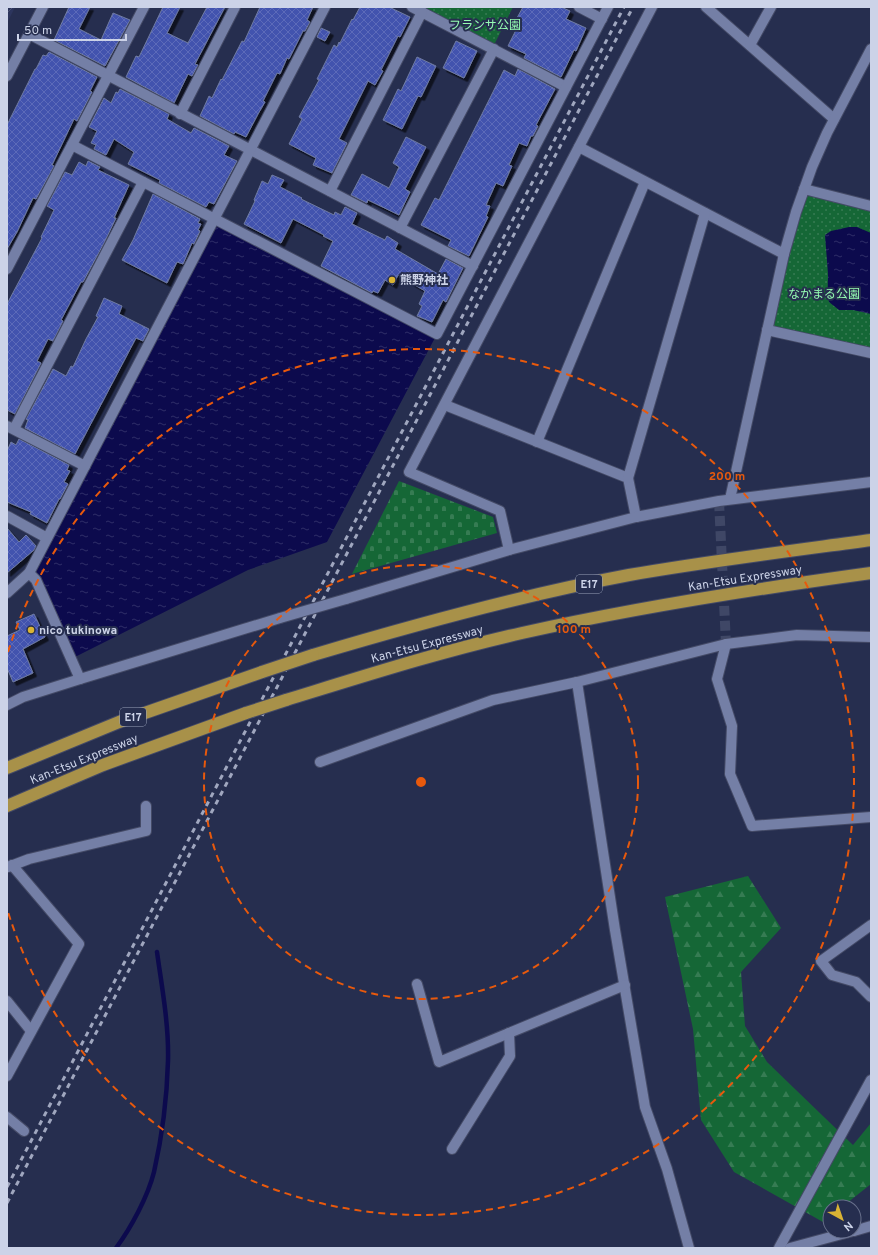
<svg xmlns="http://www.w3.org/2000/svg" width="878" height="1255" font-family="Overpass,'Noto Sans JP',sans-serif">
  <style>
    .industrial { fill: url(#industrial-furrows) }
    .forest { fill: url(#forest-firs) }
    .cemetery { fill: url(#cemetery-stones) }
    .park { fill: url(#park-dots) }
    .water { fill: url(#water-ripples) }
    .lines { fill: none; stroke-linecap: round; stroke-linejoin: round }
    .stream { stroke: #0c0a4d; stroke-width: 4.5 }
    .building { fill: url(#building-cross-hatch); stroke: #6f7ba2; filter: url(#shadow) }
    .street-tunnel { stroke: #3f4766; stroke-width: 10; stroke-dasharray: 10 5; stroke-linecap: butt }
    .street-casing { stroke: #444a66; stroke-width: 12 }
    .secondary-casing { stroke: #444a66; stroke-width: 12 }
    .highway-casing { stroke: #444a66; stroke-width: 14 }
    .street { stroke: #747fa6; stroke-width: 10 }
    .secondary { stroke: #747fa6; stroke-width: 10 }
    .highway { stroke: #a89149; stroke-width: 12 }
    .rail { stroke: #a0a7bf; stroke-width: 3; stroke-dasharray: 5 5; stroke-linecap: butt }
    .secondary-bridge-casing { stroke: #444a66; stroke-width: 12; stroke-linecap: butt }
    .highway-bridge-casing { stroke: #444a66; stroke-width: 14; stroke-linecap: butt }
    .secondary-bridge { stroke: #747fa6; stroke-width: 10 }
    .highway-bridge { stroke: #a89149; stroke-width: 12 }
    .ring { fill: none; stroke: #e8590c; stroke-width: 2; stroke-dasharray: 7 5 }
    .poi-dot { fill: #d9b334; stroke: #262e4f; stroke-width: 1.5 }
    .labels { text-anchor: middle; stroke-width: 4; stroke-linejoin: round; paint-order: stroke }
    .shield { fill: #262e4f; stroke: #9aa2ba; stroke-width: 1 }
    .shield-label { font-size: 11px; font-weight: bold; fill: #ccd3e8 }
    .park-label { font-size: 12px; fill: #95fcb2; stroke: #262e4f }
    .poi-label { font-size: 12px; font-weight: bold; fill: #ccd3e8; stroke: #262e4f; text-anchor: start }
    .street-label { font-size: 12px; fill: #ccd3e8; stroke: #262e4f }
    .centre { fill: #e8590c; stroke: #262e4f; stroke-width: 2 }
    .ring-label { font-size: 12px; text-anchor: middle; font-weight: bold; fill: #e8590c; stroke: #262e4f; stroke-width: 4; stroke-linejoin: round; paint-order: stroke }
  </style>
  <defs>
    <pattern id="industrial-furrows" width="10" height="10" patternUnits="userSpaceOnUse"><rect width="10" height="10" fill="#2c355d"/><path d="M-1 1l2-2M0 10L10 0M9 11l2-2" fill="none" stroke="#495174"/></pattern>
    <pattern id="forest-firs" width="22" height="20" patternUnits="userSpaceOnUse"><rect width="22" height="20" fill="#156736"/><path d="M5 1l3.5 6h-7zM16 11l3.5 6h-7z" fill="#367c53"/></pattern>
    <pattern id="cemetery-stones" width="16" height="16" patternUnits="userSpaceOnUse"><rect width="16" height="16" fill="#156736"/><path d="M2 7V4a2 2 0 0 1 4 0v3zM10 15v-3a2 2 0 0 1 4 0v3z" fill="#367c53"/></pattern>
    <pattern id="park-dots" width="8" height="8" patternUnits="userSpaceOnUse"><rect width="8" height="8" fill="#156736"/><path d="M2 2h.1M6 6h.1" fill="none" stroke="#367c53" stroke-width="1.8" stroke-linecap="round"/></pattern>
    <pattern id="water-ripples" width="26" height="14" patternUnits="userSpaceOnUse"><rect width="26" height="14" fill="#0c0a4d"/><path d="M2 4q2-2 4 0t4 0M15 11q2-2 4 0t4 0" fill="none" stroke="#2e2d67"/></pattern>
    <pattern id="building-cross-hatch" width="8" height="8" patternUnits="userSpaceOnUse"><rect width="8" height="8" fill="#4253ae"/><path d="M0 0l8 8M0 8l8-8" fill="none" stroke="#5c6bb9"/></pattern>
    <filter id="shadow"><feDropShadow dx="3.5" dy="3.5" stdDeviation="0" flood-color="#0009"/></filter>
  </defs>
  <rect width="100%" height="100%" fill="#262e4f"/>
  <path class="industrial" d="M7 7H15L7 23Z"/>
  <path class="forest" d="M748 876 781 928 741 972 745 1026 767 1062 853 1145 871 1123V1184L842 1207H830V1216L823 1222 734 1172 701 1120 693 1029 665 897Z"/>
  <path class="cemetery" d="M399 481 493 517 497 533 352 574Z"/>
  <g class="park">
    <path d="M412 7H513L492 49Z"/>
    <path d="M804 189 871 206V353L767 330Z"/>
  </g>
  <g class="water">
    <path d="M214 219 437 334 327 542 248 570 71 659 29 573Z"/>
    <path d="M849 227H857L871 233V314L853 310H839L829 302C827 292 828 283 828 274 827 261 826 248 825 235L831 231Z"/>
  </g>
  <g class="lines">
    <path class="stream" d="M116 1248C131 1228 148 1196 154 1172 162 1137 167 1097 168 1061 169 1025 162 988 157 952"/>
  </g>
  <g class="building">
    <path d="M69 7H90L79 29 101 40 113 13 130 20 105 66 54 40Z"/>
    <path d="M163 7H180L167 33 188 43 207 7H225L195 64 198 65 192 76 188 74 174 103 126 77 136 56 139 57Z"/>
    <path d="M260 7H313L307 20 310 22 305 31H303L289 59 287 58 280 74 277 73 263 101 265 102 258 114 246 137 235 132 234 134 200 116 209 96 212 98 221 79 222 80 242 41 244 42Z"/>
    <path d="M360 7H389L410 17 400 37 398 36 381 70 383 71 375 85 368 81 339 139 347 143 332 173 313 165 316 158 289 144 302 119 299 117 319 80 317 79 334 45 337 47 339 42 340 43 352 19 353 20Z"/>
    <path d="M523 7H561L570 11 566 19 586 28 576 51 574 50 561 77 524 58 526 54 508 46 521 20 517 18Z"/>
    <path d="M321 28 330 32 325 41 317 37Z"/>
    <path d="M456 41 477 51 464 78 443 68Z"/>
    <path d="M49 52 97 77 90 91 92 92 77 121 74 119 52 165 54 166 36 199 33 198 17 232 7 249V125L35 69H36L43 55 46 56Z"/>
    <path d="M417 57 436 66 421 97 418 96 402 129 383 120 398 89 401 91Z"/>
    <path d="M518 69 555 89 536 125 538 126 533 136H531L527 146 519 143 509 165 512 166 503 186 496 183 486 205 490 206 486 216 488 217 469 256 448 246 451 240 421 225 435 198 439 200 504 70 515 76Z"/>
    <path d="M120 89 169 114 167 119 191 133 194 128 229 146 224 155 237 161 214 204 209 202 206 207 159 183 160 180 128 164 134 152 114 139 106 155 94 149 96 145 91 143 97 131 89 127 104 98 111 103 116 92 118 93Z"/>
    <path d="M406 137 426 147 405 189 410 192 399 215 368 200 367 203 351 195 362 174 389 188 399 167 393 163Z"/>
    <path d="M88 161 100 167 98 170 129 185 114 218H116L104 243 83 282H81L61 320 63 321 53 341 48 339 37 361 41 363 15 414 7 410V304L42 238 41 237 54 210 47 206 65 172 72 175 79 162 86 166Z"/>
    <path d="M272 175 284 180 280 187 302 198 301 199 334 215 335 212 341 215 345 207 357 213 352 224 385 240 387 236 398 243 395 249 438 274 446 259 463 268 446 302 443 300 432 322 417 316 422 306 419 304 425 291 398 275 393 285 385 280 378 293 373 291 372 293 321 266 333 241 323 236 324 235 293 219 281 243 244 224 255 201 254 200 262 181 268 184Z"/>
    <path d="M153 194 200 219 198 223 201 224 198 230 200 231 194 244 192 243 183 264 177 262 167 283 122 260 133 240Z"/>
    <path d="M104 298 122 306 119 314 149 329 143 341 136 338 75 454 25 428 28 420 26 419 53 369 66 376 71 366 73 367 86 339 98 317 96 316Z"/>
    <path d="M19 439 69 465 67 470 70 471 64 482 68 484 60 499H59L47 523 30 514 31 512 7 502V451L11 442 16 445Z"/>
    <path d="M7 528 19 542 26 535 36 546 34 550 7 573Z"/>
    <path d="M34 614 45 637 23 649 33 673 13 682 7 668V636L20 630 16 622Z"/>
  </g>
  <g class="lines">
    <path class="street-tunnel" d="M719 501 726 644"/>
    <defs>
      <g id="street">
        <path d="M412 7 566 87"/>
        <path d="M579 7 602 19"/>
        <path d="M706 7 834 119"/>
        <path d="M29 34 473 266"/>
        <path d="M750 45 771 7"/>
        <path d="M180 114 235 7"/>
        <path d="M72 145 437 334 608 7"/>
        <path d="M579 147 784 254"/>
        <path d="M804 189 871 206"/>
        <path d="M330 191 422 12"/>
        <path d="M400 228 494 49"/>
        <path d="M7 269 144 7"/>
        <path d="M767 330 871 353"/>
        <path d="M445 405 628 478 636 517"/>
        <path d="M7 426 85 466"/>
        <path d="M14 429 143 182"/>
        <path d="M537 442 645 182"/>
        <path d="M628 478 705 213"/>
        <path d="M730 499 784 254 796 212 812 167 827 133 871 49"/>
        <path d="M7 516 47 538"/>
        <path d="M509 550 500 511 409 472 652 7"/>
        <path d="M29 573 36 580 80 679"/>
        <path d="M7 593 29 573 325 7"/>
        <path d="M726 644 717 679 732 726 730 774 752 826 871 817"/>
        <path d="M577 682 615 930 645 1107 667 1169 689 1248"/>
        <path d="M320 762 493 700 577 682 726 644 797 635 871 637"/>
        <path d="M8 867 29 859 146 831V806"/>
        <path d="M871 925 821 961 832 975 856 982 871 997"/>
        <path d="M417 984 439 1062 625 985"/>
        <path d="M7 1001 31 1031"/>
        <path d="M7 1076 79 944 12 865"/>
        <path d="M7 1117 24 1131"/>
        <path d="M452 1149 510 1056 509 1033"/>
        <path d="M854 1231 871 1226"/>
        <path d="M790 1248 853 1231"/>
      </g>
      <g id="secondary">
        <path d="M7 76 43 7"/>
        <path d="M346 599 509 550 636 517 719 501 871 482"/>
        <path d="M7 705 23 697 80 679 280 618"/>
        <path d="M779 1248 871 1080"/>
      </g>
      <g id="highway">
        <path d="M313 655C417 624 522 595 629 575 709 561 790 551 871 540"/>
        <path d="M286 700C364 676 442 651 522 633 638 607 754 589 871 573"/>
        <path d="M7 768 119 722 262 672"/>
        <path d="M7 806 103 765 246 713"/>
      </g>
    </defs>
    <use href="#street" class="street-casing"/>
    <use href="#secondary" class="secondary-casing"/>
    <use href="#highway" class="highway-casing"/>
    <use href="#street" class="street"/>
    <use href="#secondary" class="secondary"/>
    <use href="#highway" class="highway"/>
    <g class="rail">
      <path d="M7 1187 624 7"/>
      <path d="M7 1203 633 7"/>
    </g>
    <defs>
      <path id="secondary-bridge" d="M280 618 346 599"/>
      <g id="highway-bridge">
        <path d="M262 672 313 655"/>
        <path d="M246 713 286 700"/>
      </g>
    </defs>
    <use href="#secondary-bridge" class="secondary-bridge-casing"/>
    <use href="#highway-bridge" class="highway-bridge-casing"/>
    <use href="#secondary-bridge" class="secondary-bridge"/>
    <use href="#highway-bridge" class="highway-bridge"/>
  </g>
  <g class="ring">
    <circle cx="421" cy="782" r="217"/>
    <path d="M8 652A433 433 0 1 1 8 912"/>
  </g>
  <g class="poi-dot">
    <circle cx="392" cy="280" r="4"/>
    <circle cx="31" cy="630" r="4"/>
  </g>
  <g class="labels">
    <g class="shield">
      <rect x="576" y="575" width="26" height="18" rx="3"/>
      <rect x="120" y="708" width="26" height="18" rx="3"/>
    </g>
    <g class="shield-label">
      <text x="589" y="588">E17</text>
      <text x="133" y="721">E17</text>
    </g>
    <g class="park-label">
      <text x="485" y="29">フランサ公園</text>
      <text x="824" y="298">なかまる公園</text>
    </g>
    <g class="poi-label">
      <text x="400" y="284">熊野神社</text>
      <text x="39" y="634">nico tukinowa</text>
    </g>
    <g class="street-label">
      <text transform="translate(745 578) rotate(-9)" y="4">Kan-Etsu Expressway</text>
      <text transform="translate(427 644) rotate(-15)" y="4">Kan-Etsu Expressway</text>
      <text transform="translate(84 759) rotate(-22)" y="4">Kan-Etsu Expressway</text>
    </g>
  </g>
  <circle cx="421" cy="782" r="6" class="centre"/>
  <g class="ring-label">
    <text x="727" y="480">200 m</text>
    <text x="574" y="633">100 m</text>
  </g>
  <rect width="878" height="1255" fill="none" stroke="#ccd3e8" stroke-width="16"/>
  <g transform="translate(842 1219) rotate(140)"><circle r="19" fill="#262e4f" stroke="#68708c"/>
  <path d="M0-3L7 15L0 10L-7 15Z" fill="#d9b334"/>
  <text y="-6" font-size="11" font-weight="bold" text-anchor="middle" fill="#ccd3e8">N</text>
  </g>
  <path d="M18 34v6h108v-6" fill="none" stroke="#ccd3e8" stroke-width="2"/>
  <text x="24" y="34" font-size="12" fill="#ccd3e8" stroke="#262e4f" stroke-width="3" paint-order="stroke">50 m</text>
</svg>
